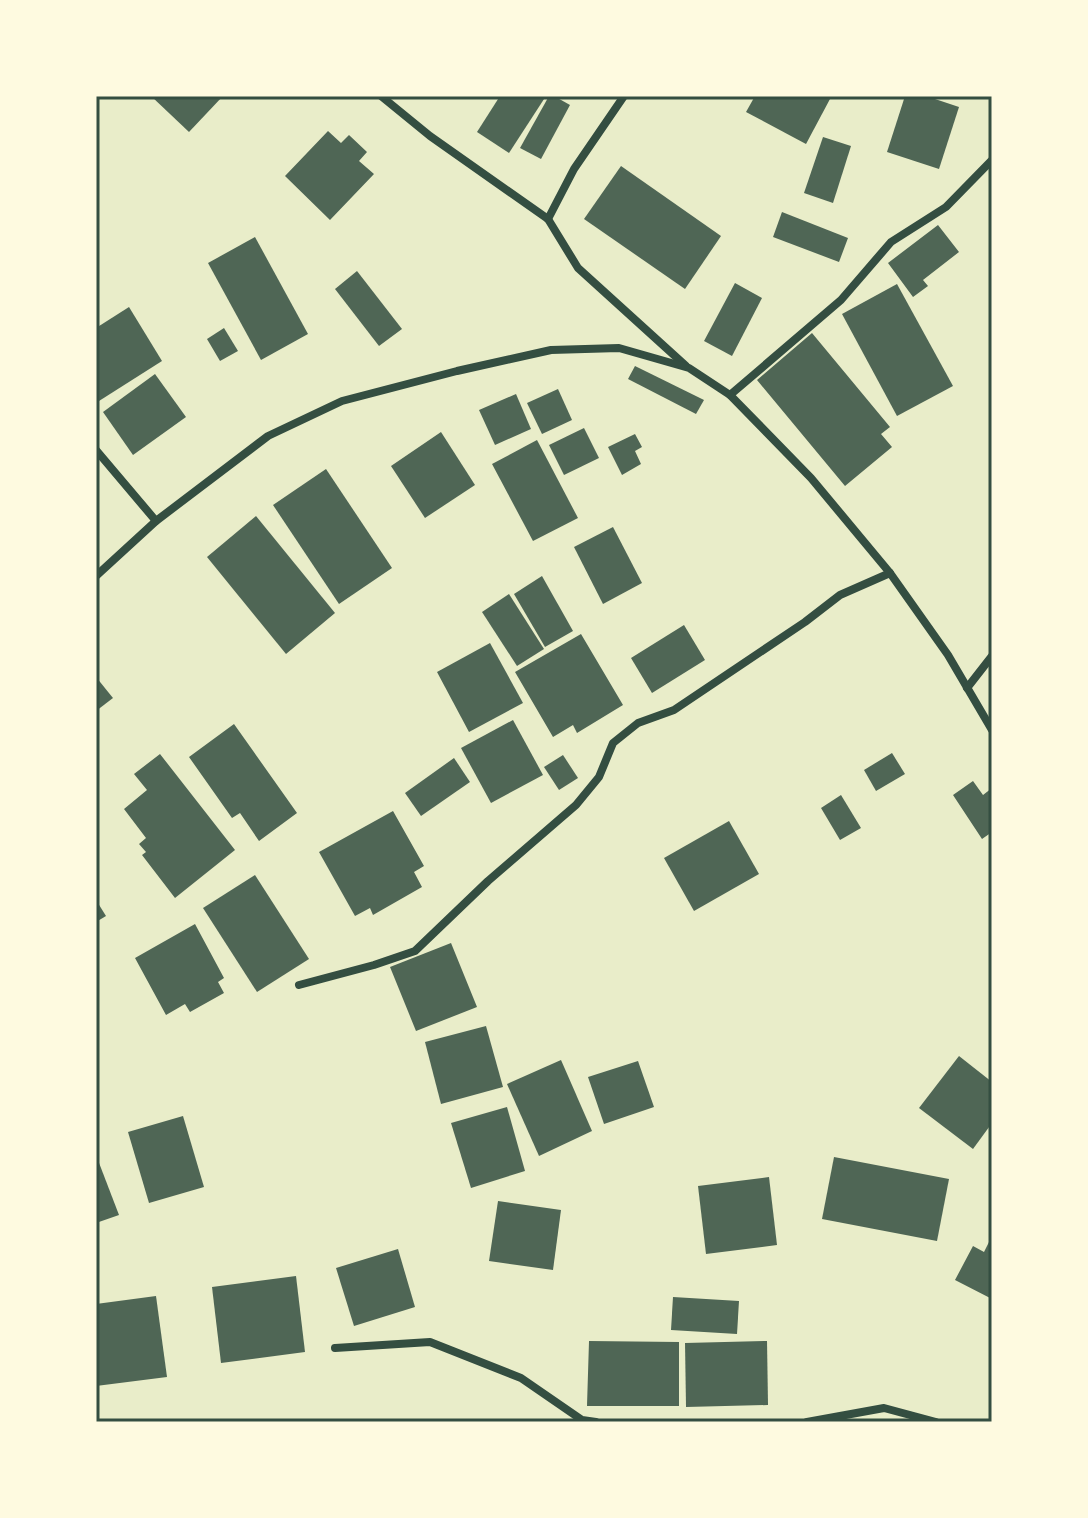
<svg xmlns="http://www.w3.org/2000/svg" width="1088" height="1518" font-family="'Playfair Display',serif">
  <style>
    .building { fill: #4f6655 }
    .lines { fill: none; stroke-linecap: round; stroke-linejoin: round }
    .minor { stroke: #344e41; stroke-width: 8 }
    .neatline { fill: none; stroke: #344e41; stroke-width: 3 }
  </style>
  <rect width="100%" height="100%" fill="#e9edc9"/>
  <g class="building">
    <path d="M151 96H223L189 132Z"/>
    <path d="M500 96H546L509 153 477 132Z"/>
    <path d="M549 96H554L570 105 541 159 520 148Z"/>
    <path d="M755 96H824L830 99 806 144 746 112Z"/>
    <path d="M905 96H926L959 107 939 169 887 152Z"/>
    <path d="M328 131 341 143 349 135 367 152 359 161 374 174 330 220 285 176Z"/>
    <path d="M823 137 851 146 833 203 804 193Z"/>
    <path d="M621 166 721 236 685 289 584 219Z"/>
    <path d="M782 212 848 238 839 262 773 237Z"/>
    <path d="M938 225 959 252 923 280 928 286 913 297 888 263Z"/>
    <path d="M255 237 308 334 261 360 208 263Z"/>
    <path d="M357 271 402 329 379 346 335 289Z"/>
    <path d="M735 283 762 298 732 356 704 341Z"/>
    <path d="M897 284 953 386 897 416 842 314Z"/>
    <path d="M129 307 162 361 99 401 96 397V328Z"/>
    <path d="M224 328 238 351 220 361 207 339Z"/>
    <path d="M812 333 890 427 881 434 892 447 845 486 757 380Z"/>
    <path d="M635 366 704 400 696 414 628 379Z"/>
    <path d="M155 374 186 417 133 455 103 412Z"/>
    <path d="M558 389 572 420 542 434 527 403Z"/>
    <path d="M516 394 531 429 495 445 479 410Z"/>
    <path d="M584 428 599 458 564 475 549 445Z"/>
    <path d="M441 432 475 485 425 518 391 466Z"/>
    <path d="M635 434 642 447 635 451 641 464 622 475 608 447Z"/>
    <path d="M537 440 578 518 533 541 492 464Z"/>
    <path d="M326 469 392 568 339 604 273 505Z"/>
    <path d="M256 516 335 613 286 654 207 557Z"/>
    <path d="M613 527 642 583 603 604 574 547Z"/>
    <path d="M542 576 573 631 545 647 514 594Z"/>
    <path d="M509 594 544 649 517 666 482 612Z"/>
    <path d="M684 625 705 660 652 693 631 658Z"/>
    <path d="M581 634 623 705 577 733 573 725 553 737 515 672Z"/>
    <path d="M490 643 523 703 469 732 437 672Z"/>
    <path d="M96 677 113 698 96 711Z"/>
    <path d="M513 720 543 775 491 803 461 748Z"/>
    <path d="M234 724 297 813 259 841 240 813 232 818 189 757Z"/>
    <path d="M892 753 905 774 876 791 864 770Z"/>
    <path d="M160 754 235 850 175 898 142 855 146 852 139 844 146 838 124 809 147 790 134 774Z"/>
    <path d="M563 755 578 778 559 790 544 767Z"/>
    <path d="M454 758 470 782 421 816 405 793Z"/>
    <path d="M973 781 983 795 992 788V832L982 839 953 795Z"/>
    <path d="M841 795 861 828 840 840 821 808Z"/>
    <path d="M393 811 424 866 414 872 422 887 373 915 370 908 355 916 319 852Z"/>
    <path d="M729 821 759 874 694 911 664 858Z"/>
    <path d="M255 875 309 959 257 992 203 908Z"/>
    <path d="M96 900 106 916 96 922Z"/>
    <path d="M195 924 224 978 218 982 224 993 190 1012 185 1004 166 1015 135 958Z"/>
    <path d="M451 943 477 1007 416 1031 390 967Z"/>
    <path d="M486 1026 503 1087 441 1104 425 1042Z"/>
    <path d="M959 1056 992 1082V1123L973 1149 919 1108Z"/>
    <path d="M561 1060 592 1131 539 1156 507 1084Z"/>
    <path d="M638 1061 654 1107 604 1124 588 1077Z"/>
    <path d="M507 1107 525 1171 471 1188 451 1123Z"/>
    <path d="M183 1116 204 1187 149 1203 128 1132Z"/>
    <path d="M96 1155 119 1215 96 1223Z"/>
    <path d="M834 1157 949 1179 937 1241 822 1219Z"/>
    <path d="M769 1177 777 1245 706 1254 698 1186Z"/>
    <path d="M498 1201 561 1210 553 1270 489 1261Z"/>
    <path d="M992 1236V1299L955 1280 973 1246 984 1252Z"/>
    <path d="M398 1249 415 1307 354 1326 336 1268Z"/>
    <path d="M296 1276 305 1352 221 1363 212 1287Z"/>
    <path d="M156 1296 167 1377 96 1386V1304Z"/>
    <path d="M673 1297 739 1301 737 1334 671 1330Z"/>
    <path d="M589 1341 679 1342V1406H587Z"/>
    <path d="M767 1341 768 1405 686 1407 685 1343Z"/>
  </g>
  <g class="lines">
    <g class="minor">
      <path d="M381 96 430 136 548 219 578 268 686 366"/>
      <path d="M548 219 574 169 624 96"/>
      <path d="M730 395 841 300 891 242 946 207 992 160"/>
      <path d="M96 450 156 521"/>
      <path d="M96 576 156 521 268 436 342 401 457 371 551 350 619 348 689 368 730 395 811 478 890 573 948 655 992 730"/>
      <path d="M967 688 992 656"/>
      <path d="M299 985 374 965 415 951 488 881 576 805 599 777 613 743 638 723 674 710 805 622 840 595 890 573"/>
      <path d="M335 1348 430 1342 521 1378 582 1420 596 1422"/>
      <path d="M807 1422 884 1408 936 1422"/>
    </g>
  </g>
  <rect width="1088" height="1518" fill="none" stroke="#fefae0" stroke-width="196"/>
  <rect x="98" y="98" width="892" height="1322" class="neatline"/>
</svg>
